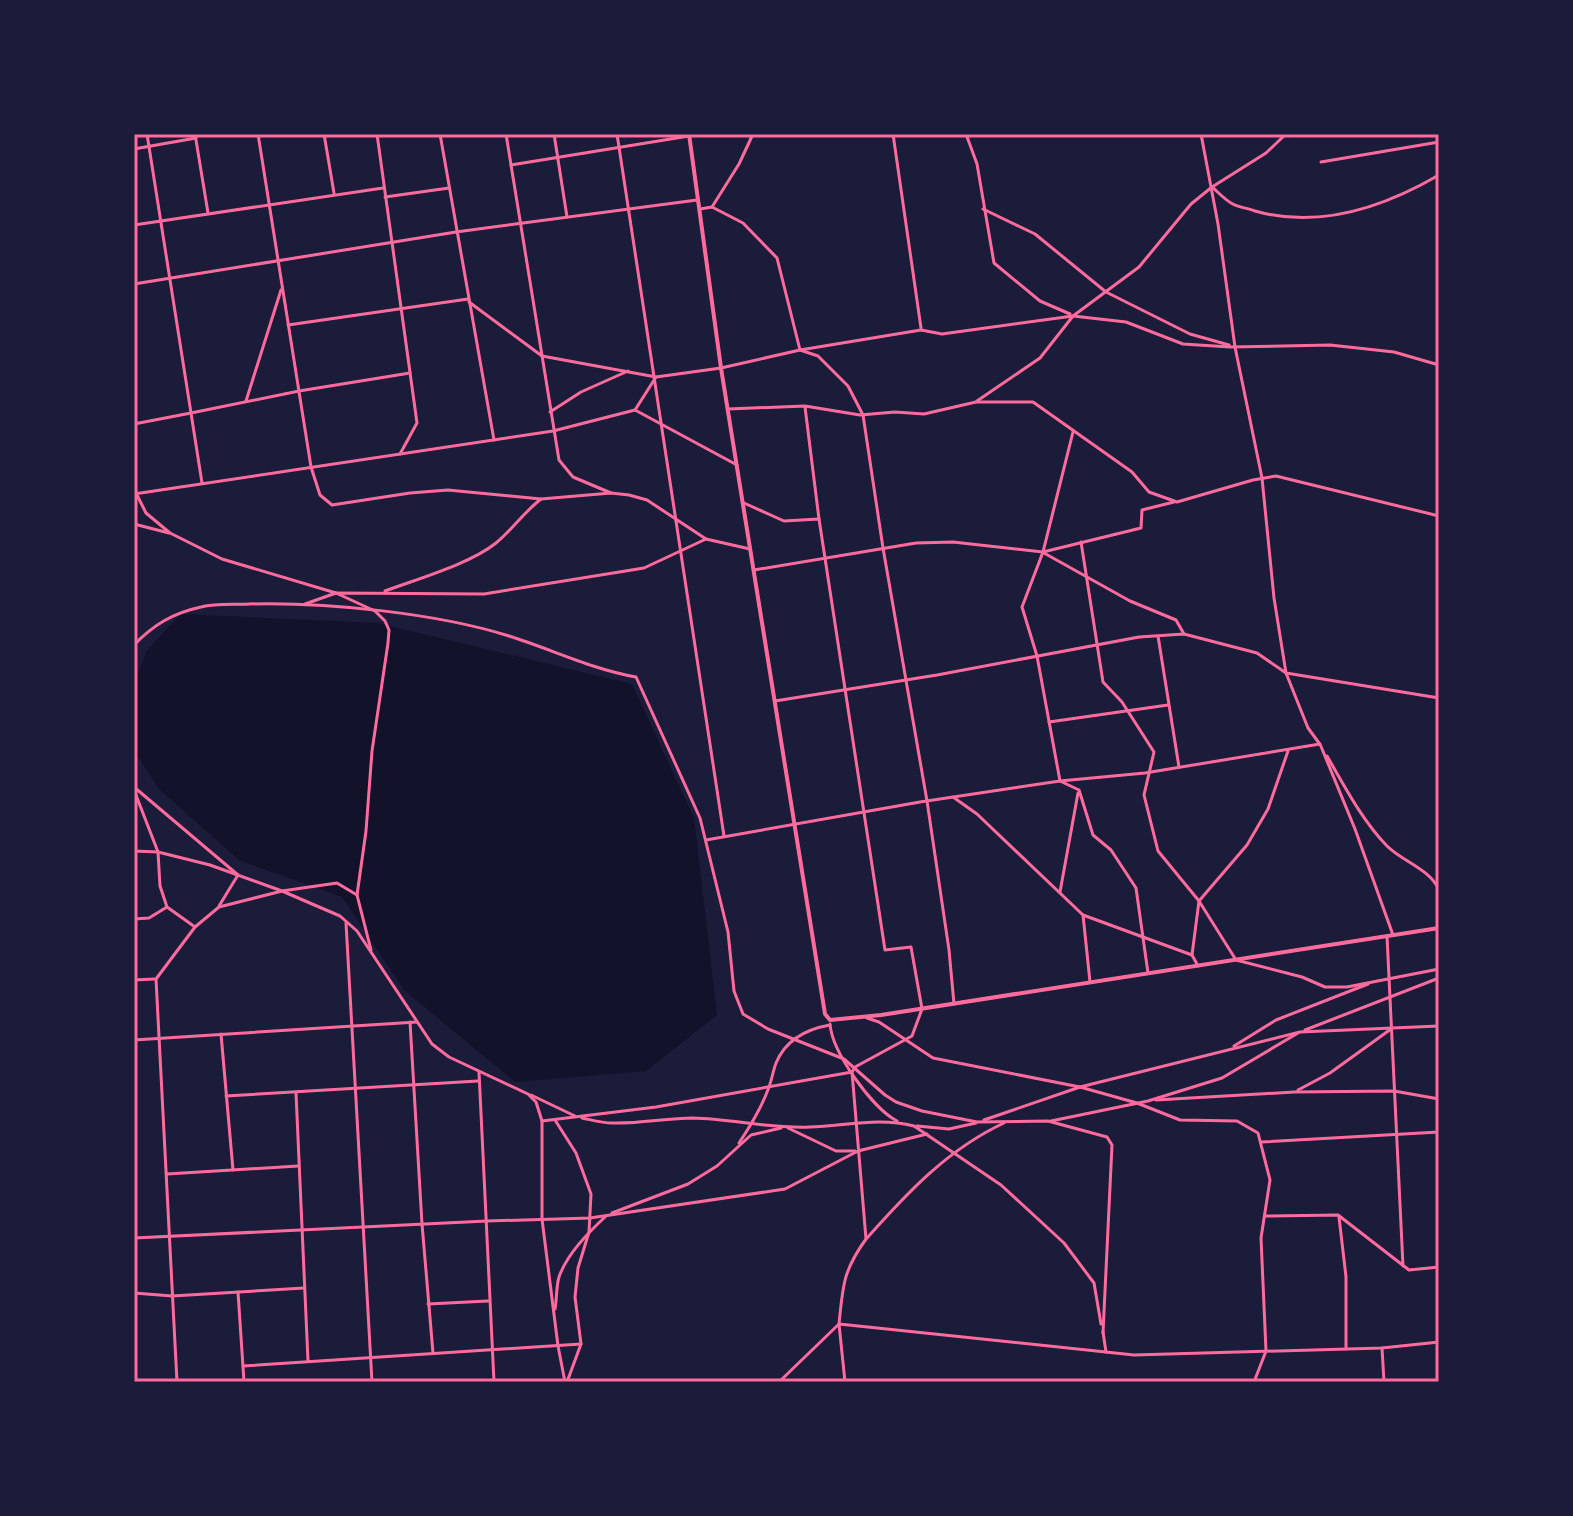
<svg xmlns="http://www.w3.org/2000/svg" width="1573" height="1516" font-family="'Fira Sans',sans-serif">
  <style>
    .water { fill: #12122b }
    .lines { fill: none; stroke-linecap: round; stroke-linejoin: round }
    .minor { stroke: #ff6b9d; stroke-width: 3 }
    .tertiary { stroke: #ff6b9d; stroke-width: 4 }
    .neatline { fill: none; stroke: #ff6b9d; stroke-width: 3 }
  </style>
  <rect width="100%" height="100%" fill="#1b1b3a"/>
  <path class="water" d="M180 614 377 623 632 684 694 818 717 1015 646 1071 515 1082 404 990 342 897 239 860 159 789 134 751V687L146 652Z"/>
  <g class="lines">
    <g class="minor">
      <path d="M195 134 208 213"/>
      <path d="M258 134 311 467 320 495 332 505 410 493 448 490 541 499 611 493 629 495 647 500 706 539"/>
      <path d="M324 134 334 193"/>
      <path d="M377 134 417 423 400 454"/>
      <path d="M440 134 494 440"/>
      <path d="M506 134 559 460 573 477 611 493"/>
      <path d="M554 134 567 217"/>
      <path d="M617 134 724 836"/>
      <path d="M893 134 921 328"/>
      <path d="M966 134 977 164 994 263 1040 301 1070 314"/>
      <path d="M1201 134 1218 224 1235 347 1262 478 1274 598 1286 673 1308 728 1319 743"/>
      <path d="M134 149 196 138"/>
      <path d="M1321 162 1439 142"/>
      <path d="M511 165 689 136"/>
      <path d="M1212 187C1218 192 1224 199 1231 203 1237 207 1247 208 1255 211 1318 229 1384 207 1439 175"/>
      <path d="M385 197 449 188"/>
      <path d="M712 207 739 164 753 134"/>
      <path d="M700 209 712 207 743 223 777 258 800 350 818 356 848 386 863 415 883 548 927 801 949 950 954 1004"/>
      <path d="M983 209 1035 234 1106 292 1190 334 1229 345"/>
      <path d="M134 225 383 188"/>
      <path d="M134 284 456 232 697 200"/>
      <path d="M469 302 542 356 656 377 721 368 800 350 921 330 942 334 1073 316 1126 322 1183 344 1230 347 1330 345 1394 352 1439 365"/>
      <path d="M288 325 468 299"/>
      <path d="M246 401 281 290"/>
      <path d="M977 401 1040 358 1073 316 1139 267 1191 204 1212 187 1266 153 1286 134"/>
      <path d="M805 407 819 519"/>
      <path d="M728 409 805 406 860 415 895 412 924 414 976 402H1033L1132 472 1149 492 1177 502 1253 480 1276 476 1439 516"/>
      <path d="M635 410 737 465"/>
      <path d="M550 412 581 392 628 371"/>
      <path d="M134 424 191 413 147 134"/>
      <path d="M1073 432 1043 552 1022 607 1037 656 1060 781 1079 790 1093 835 1111 850 1136 888 1148 973"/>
      <path d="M134 479 136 493 146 513 170 533 222 559 336 593 375 611 385 621 389 630 388 643 372 751 366 831 357 895 371 950"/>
      <path d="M202 483 191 413 299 391 410 373"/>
      <path d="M134 494 553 431 635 410 656 377"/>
      <path d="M134 524 169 533"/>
      <path d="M1081 542 1103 682 1122 702 1154 752 1144 795 1158 851 1199 901 1236 960 1302 977 1325 987H1347L1439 969"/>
      <path d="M1044 553 1130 601 1176 620 1184 634"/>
      <path d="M754 570 916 543 953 542 1043 552 1141 528 1142 510 1174 502"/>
      <path d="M385 591C417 579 470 564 496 543 512 530 524 512 541 499"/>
      <path d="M305 604 336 593 484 594 644 568 706 539 750 549"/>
      <path d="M1158 636 1179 767"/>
      <path d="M134 645C153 625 173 613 201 607 216 603 234 605 249 604 326 602 436 613 509 636 551 649 591 669 636 677L700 818 728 932 734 991 743 1014 768 1029 844 1059 885 1095 896 1102 922 1111 977 1122 1048 1121 1107 1137 1112 1145 1103 1333"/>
      <path d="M775 701 937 675 1139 637 1184 634 1257 653 1286 673 1439 698"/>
      <path d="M1049 722 1168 705"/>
      <path d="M1327 756C1345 787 1362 820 1387 846 1403 862 1430 869 1439 890"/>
      <path d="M134 787 238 875 219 906"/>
      <path d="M134 790 158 852 210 865 282 891 340 916 357 931 432 1044 449 1057 528 1094 536 1102 542 1121V1219L558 1346 565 1382"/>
      <path d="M953 797 977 814 1083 915 1090 982"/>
      <path d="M706 840 920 802 1060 781 1145 773 1320 744 1355 829 1393 935"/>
      <path d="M134 851 158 852 160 886 167 907 195 927 156 979 177 1382"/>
      <path d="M1060 892 1078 793"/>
      <path d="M1083 915 1192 955"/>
      <path d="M134 919 149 918 167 907"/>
      <path d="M346 923 372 1382"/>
      <path d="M195 927 219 907 282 891 337 883 357 895"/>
      <path d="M1387 936 1403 1266"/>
      <path d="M1198 966 1192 955 1199 901 1247 845 1268 809 1288 751"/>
      <path d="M134 980 154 979"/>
      <path d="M867 1018 879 1022 933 1058 1080 1087 1137 1103 1180 1120 1237 1121 1258 1133 1270 1180 1261 1238 1266 1351 1254 1382"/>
      <path d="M410 1022 422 1224 433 1353"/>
      <path d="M830 1024C832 1052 872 1108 897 1121"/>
      <path d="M1305 1030 1439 978"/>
      <path d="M221 1034 233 1170"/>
      <path d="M134 1040 417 1022"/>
      <path d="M1234 1046 1276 1020 1368 984"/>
      <path d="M479 1072 494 1382"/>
      <path d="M1298 1090 1330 1073 1391 1029"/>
      <path d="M296 1093 308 1361"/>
      <path d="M531 1095 575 1116"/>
      <path d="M226 1096 478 1081"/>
      <path d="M1156 1100 1294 1092 1394 1091 1439 1099"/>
      <path d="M582 1118C592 1120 602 1123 612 1123 639 1124 666 1118 693 1118 732 1119 771 1129 810 1127 845 1126 879 1117 914 1126L1001 1185 1064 1243 1094 1283 1101 1324"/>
      <path d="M555 1120 576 1153 591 1194 589 1232 578 1268 575 1297 581 1344 567 1382"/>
      <path d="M984 1120 1080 1087 1300 1032 1439 1026"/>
      <path d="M542 1121 656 1107 852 1072 855 1067 912 1036 922 1009 911 947 885 950 819 519 784 521 744 503"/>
      <path d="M1051 1121 1148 1101 1222 1078 1298 1033"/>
      <path d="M917 1126 949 1129 976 1123"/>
      <path d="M788 1128 836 1151H855"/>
      <path d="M1261 1142 1439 1132"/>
      <path d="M739 1143C751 1125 762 1107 769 1087 772 1079 773 1071 776 1063 786 1039 807 1029 830 1025"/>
      <path d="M167 1174 298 1166"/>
      <path d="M612 1213 688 1184 717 1166 751 1135 781 1128"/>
      <path d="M1265 1216 1338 1215 1409 1270 1439 1267"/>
      <path d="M1339 1217 1346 1277V1349"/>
      <path d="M134 1238 487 1221 590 1218 785 1189 858 1151 927 1134"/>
      <path d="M867 1238C907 1193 948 1149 1004 1123"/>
      <path d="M238 1292 244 1382"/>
      <path d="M134 1293 172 1296 304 1288"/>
      <path d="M428 1304 488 1301"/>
      <path d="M555 1309C557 1299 556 1287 559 1277 567 1254 588 1233 605 1217"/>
      <path d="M1103 1332 1106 1352"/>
      <path d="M1382 1348 1384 1382"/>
      <path d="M243 1366 581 1344"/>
      <path d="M779 1382 839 1324C843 1285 843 1271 866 1239L852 1072"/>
      <path d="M845 1382 839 1324 1134 1355 1382 1348 1439 1342"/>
    </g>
    <path class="tertiary" d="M689 134 721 368 825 1014 830 1020 881 1015 1439 928"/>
  </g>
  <rect width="1573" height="1516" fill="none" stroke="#1b1b3a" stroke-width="272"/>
  <rect x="136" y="136" width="1301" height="1244" class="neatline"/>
</svg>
